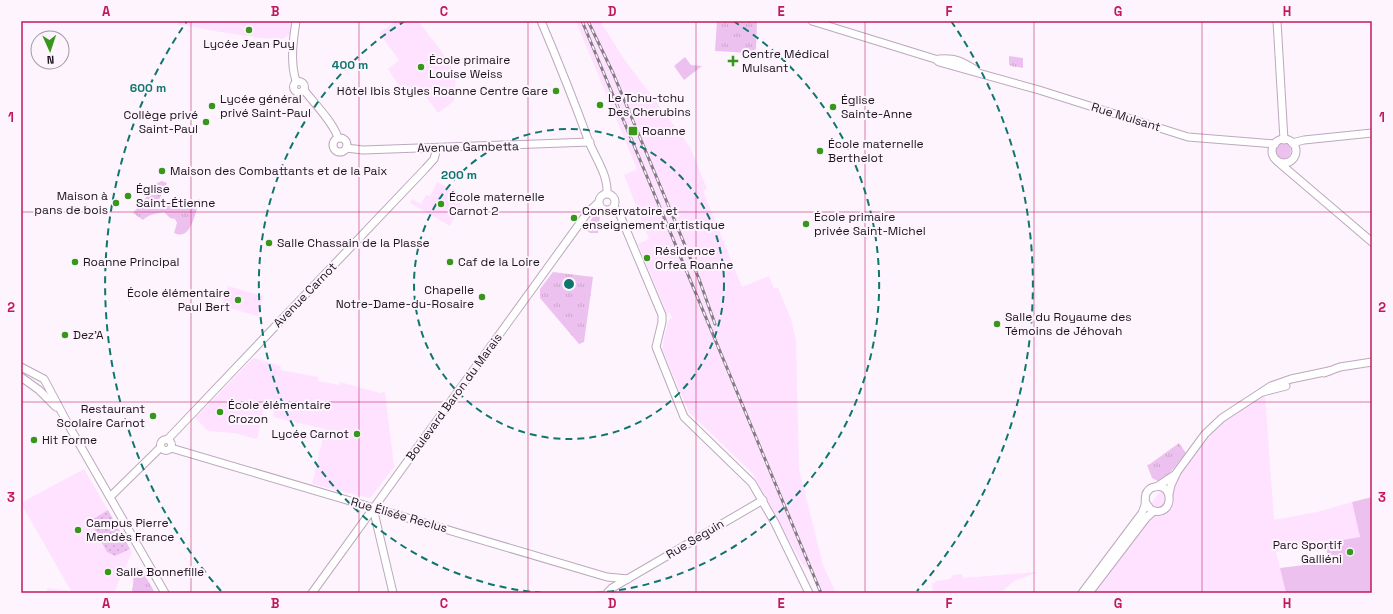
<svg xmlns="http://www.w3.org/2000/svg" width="1393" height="614" font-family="'Space Grotesk',sans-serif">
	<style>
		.built { fill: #fee2ff }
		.grass { fill: #edc1ef }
		.park { fill: url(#park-tufts) }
		.garden { fill: url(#garden-dots) }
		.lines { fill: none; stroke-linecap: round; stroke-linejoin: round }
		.secondary-casing { stroke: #bda8be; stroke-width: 9 }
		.secondary { stroke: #fff; stroke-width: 7 }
		.rail-casing { stroke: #857d85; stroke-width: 3 }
		.rail { stroke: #fdf4fd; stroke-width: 1.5; stroke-dasharray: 4.5; stroke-linecap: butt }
		.grid { fill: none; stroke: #c2185b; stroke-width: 1; stroke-opacity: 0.55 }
		.ring { fill: none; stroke: #0f766e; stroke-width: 2; stroke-dasharray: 7 5 }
		.poi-dot { fill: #37971a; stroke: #fdf4fd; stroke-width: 1.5 }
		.labels { text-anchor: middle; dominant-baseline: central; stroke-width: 4; stroke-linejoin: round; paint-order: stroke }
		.poi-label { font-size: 12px; fill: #1c141c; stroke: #fdf4fd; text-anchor: start }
		.street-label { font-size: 12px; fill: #1c141c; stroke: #fdf4fd }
		.centre { fill: #0f766e; stroke: #fdf4fd; stroke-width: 2 }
		.ring-label { font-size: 12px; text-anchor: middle; font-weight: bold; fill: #0f766e; stroke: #fdf4fd; stroke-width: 4; stroke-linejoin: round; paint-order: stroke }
		.neatline { fill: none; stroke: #c2185b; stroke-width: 1.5 }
		.grid-label { font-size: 13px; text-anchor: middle; font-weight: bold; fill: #c2185b }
	</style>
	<defs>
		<pattern id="park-tufts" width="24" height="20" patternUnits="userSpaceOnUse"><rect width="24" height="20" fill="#edc1ef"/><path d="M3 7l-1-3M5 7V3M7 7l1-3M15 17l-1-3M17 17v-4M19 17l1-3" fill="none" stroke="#cba5cc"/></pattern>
		<pattern id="garden-dots" width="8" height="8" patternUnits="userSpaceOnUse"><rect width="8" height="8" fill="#edc1ef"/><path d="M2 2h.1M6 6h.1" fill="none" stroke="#cba5cc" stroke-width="1.8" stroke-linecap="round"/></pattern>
	</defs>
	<rect width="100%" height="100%" fill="#fdf4fd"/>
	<g class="built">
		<path d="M179,21H292L290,34L283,39L261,38L220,32L178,24Z"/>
		<path d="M396,21H418L439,48L455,73L456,76L454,101L438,113L418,86L405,95L388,69L399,60L379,33Z"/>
		<path d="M576,21H600L624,59L690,147L707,189L703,191L742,287L769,276L774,288H778L791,319L796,341L799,469L823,565L836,593H819L811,572L801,562L753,474L689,412L662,349L667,324L669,320L672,318L670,312L667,314L638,244L649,239L624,175L637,169Z"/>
		<path d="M437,182L465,197L450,226L410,203L412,199L421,204L426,195L430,196Z"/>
		<path d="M228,286L263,296L258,316L222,306Z"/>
		<path d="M254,358L281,366L280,370L318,377V381L339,385L340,382L380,393L385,392L394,467L370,498L312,484L325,429L273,417L274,411L272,410V409H274L276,401L275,400L273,406L265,404L257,439L234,433L208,431L195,418L252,359Z"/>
		<path d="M1265,396L1274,520L1317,512L1352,502L1360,537L1276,552L1286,593H1092L1155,498L1223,420Z"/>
		<path d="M84,469L132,552L114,593H40V592H47V588L71,591L21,503Z"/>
		<path d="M1038,572L1014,581L1000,593H933L932,583H935L936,581L950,579L953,575L961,574L964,578Z"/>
	</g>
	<g class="grass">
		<path d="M685,57L691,65L702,66L684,80L674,66Z"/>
		<circle cx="1283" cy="151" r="8"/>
		<path d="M594,215L600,216L598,233H590L585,229Z"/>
		<path d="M1372,497V593H1286L1280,568L1329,562L1325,543L1360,537L1352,502Z"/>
	</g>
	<g class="park">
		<path d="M717,21H757L756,49L751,53L715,51Z"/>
		<path d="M1009,56L1023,58V68L1011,66L1009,64Z"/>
		<path d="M162,181L167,183L155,208L158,209C166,205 171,202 179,206L195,199H200C195,211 192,242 174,233L177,223L175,219L170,218L164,212C156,214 149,214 143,220L133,213L150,193L155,195L157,193L159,190L157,183Z"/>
		<path d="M553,272L593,277L584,342L579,344L540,298V289Z"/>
		<path d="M1179,443L1186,453L1165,479L1158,481L1152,478L1147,465L1150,464Z"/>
		<path d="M136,567L142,570L155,593H136L132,591C132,589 133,586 133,584C135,577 130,578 136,567Z"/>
	</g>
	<path class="garden" d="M108,510L130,549L115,556L107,552L90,521Z"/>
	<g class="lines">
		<defs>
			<g id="secondary">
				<path d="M296,21C293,41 290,62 296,81"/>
				<path d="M541,21C558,61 574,101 589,142C596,159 608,175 607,193"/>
				<path d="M812,21L935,59L939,62L1039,90L1188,137L1275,144"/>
				<path d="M1277,21L1284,140"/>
				<path d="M939,59C956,58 961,61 976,70"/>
				<circle cx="299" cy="87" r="5.5"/>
				<path d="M304,90C313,102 334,123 338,138"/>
				<circle cx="340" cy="145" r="7"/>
				<circle cx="1284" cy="151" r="12"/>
				<path d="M1292,143L1304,140L1372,133"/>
				<path d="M346,148L363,150L590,142"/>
				<path d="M1277,161L1372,242"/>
				<circle cx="607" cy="202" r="8"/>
				<path d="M614,207L620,215L662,315V322L656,347L684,417L752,483L775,523L809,593"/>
				<path d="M21,367L44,379L69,426L165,593"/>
				<path d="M1324,373L1340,367L1372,362"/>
				<path d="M21,377L39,390L56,407"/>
				<path d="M1263,392L1286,386"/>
				<path d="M168,439L425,169L434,159L437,148"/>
				<circle cx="166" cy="445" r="5.5"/>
				<path d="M171,448L607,577L628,579"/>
				<path d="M1158,486L1176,474"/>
				<path d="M1169,494L1171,485L1177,472L1205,434L1222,418L1271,386L1291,379L1329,371"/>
				<path d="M110,497L161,447"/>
				<path d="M373,508L393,593"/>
				<path d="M312,593L588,212L598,203"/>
				<path d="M607,593L612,588L763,500"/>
				<path d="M1082,593L1142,513C1143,510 1145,507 1145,504C1146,500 1144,496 1147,492C1149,489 1152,487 1155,487C1175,482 1174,519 1151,510L1146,503"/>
				<path d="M1089,593L1147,517L1154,511"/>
			</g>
		</defs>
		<use href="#secondary" class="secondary-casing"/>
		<use href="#secondary" class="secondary"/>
		<defs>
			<g id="rail">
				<path d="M582,21L821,593"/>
				<path d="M588,21L613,73L636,128L699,279L715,324"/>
			</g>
		</defs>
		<use href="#rail" class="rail-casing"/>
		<use href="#rail" class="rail"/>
	</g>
	<path class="grid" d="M191,21V593M359,21V593M528,21V593M696,21V593M865,21V593M1034,21V593M1202,21V593M21,212H1372M21,402H1372"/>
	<g class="ring">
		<circle cx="569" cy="284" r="155"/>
		<path d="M542 593A310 310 0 0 1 405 21M733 21A310 310 0 0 1 596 593"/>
		<path d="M221 591A464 464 0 0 1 187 21M951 21A464 464 0 0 1 917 591"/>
	</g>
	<g class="poi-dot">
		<circle cx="249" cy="30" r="4"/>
		<path d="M731 55h4v4h4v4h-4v4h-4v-4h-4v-4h4z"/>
		<circle cx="421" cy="67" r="4"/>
		<circle cx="556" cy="91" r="4"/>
		<circle cx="600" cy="105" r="4"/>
		<circle cx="212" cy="106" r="4"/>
		<circle cx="833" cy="107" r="4"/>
		<circle cx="206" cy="122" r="4"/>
		<rect x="628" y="126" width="10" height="10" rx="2"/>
		<circle cx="820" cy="151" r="4"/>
		<circle cx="162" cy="171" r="4"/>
		<circle cx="128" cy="196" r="4"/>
		<circle cx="116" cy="203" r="4"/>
		<circle cx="441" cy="204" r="4"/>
		<circle cx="574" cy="218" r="4"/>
		<circle cx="806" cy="224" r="4"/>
		<circle cx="269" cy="243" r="4"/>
		<circle cx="647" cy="258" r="4"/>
		<circle cx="75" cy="262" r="4"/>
		<circle cx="450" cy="262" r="4"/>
		<circle cx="482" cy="297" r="4"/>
		<circle cx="238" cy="300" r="4"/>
		<circle cx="997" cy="324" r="4"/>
		<circle cx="65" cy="335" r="4"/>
		<circle cx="220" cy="412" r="4"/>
		<circle cx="153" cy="416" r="4"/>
		<circle cx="357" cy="434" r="4"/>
		<circle cx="34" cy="440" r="4"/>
		<circle cx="78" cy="530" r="4"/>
		<circle cx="1350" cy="552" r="4"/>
		<circle cx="108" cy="572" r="4"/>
	</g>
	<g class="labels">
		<g class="poi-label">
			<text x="249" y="44" text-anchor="middle">Lycée Jean Puy</text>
			<text x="742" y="54">Centre Médical<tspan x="742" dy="14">Mulsant</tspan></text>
			<text x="429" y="60">École primaire<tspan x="429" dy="14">Louise Weiss</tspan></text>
			<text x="548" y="91" text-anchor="end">Hôtel Ibis Styles Roanne Centre Gare</text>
			<text x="608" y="98">Le Tchu-tchu<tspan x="608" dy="14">Des Cherubins</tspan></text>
			<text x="220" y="99">Lycée général<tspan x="220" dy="14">privé Saint-Paul</tspan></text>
			<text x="841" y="100">Église<tspan x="841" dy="14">Sainte-Anne</tspan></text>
			<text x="198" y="115" text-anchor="end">Collège privé<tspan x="198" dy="14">Saint-Paul</tspan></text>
			<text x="642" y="131">Roanne</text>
			<text x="828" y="144">École maternelle<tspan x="828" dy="14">Berthelot</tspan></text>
			<text x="170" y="171">Maison des Combattants et de la Paix</text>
			<text x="136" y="189">Église<tspan x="136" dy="14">Saint-Étienne</tspan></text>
			<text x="108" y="196" text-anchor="end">Maison à<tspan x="108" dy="14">pans de bois</tspan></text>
			<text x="449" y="197">École maternelle<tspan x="449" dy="14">Carnot 2</tspan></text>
			<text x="582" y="211">Conservatoire et<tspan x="582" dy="14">enseignement artistique</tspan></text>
			<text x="814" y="217">École primaire<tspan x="814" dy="14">privée Saint-Michel</tspan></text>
			<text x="277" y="243">Salle Chassain de la Plasse</text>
			<text x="655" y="251">Résidence<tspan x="655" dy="14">Orfea Roanne</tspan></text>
			<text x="83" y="262">Roanne Principal</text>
			<text x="458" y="262">Caf de la Loire</text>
			<text x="474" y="290" text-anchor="end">Chapelle<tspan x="474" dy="14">Notre-Dame-du-Rosaire</tspan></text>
			<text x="230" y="293" text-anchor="end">École élémentaire<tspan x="230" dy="14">Paul Bert</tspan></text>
			<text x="1005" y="317">Salle du Royaume des<tspan x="1005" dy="14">Témoins de Jéhovah</tspan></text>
			<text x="73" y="335">Dez'A</text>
			<text x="228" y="405">École élémentaire<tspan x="228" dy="14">Crozon</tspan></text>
			<text x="145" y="409" text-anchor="end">Restaurant<tspan x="145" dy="14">Scolaire Carnot</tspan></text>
			<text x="349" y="434" text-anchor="end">Lycée Carnot</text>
			<text x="42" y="440">Hit Forme</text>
			<text x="86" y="523">Campus Pierre<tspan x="86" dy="14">Mendès France</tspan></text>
			<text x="1342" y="545" text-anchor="end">Parc Sportif<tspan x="1342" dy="14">Galliéni</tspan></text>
			<text x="116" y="572">Salle Bonnefille</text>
		</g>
		<g class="street-label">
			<text transform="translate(1126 117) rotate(17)">Rue Mulsant</text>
			<text transform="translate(468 147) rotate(-1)">Avenue Gambetta</text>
			<text transform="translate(305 295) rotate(-46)">Avenue Carnot</text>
			<text transform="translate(454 397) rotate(-54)">Boulevard Baron du Marais</text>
			<text transform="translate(399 515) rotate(16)">Rue Élisée Reclus</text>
			<text transform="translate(695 539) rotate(-31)">Rue Seguin</text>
		</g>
	</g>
	<circle cx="569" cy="284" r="6" class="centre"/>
	<g class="ring-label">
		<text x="350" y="69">400 m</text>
		<text x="148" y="92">600 m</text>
		<text x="459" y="179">200 m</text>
	</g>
	<rect width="1393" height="614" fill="none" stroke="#fdf4fd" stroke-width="44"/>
	<g transform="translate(50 50) rotate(177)"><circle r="19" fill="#fdf4fd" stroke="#a39aa3"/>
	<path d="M0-3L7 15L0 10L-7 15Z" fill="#37971a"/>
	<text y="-6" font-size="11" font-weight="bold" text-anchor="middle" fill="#1c141c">N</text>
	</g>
	<rect x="22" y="22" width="1349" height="570" class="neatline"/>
	<g class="grid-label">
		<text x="106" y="16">A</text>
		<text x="275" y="16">B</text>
		<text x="444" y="16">C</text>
		<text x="612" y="16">D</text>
		<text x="781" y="16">E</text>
		<text x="949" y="16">F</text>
		<text x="1118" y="16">G</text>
		<text x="1287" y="16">H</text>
		<text x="11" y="122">1</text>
		<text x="1382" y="122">1</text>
		<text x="11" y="312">2</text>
		<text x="1382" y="312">2</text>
		<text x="11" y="502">3</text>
		<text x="1382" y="502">3</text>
		<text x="106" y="608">A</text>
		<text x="275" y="608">B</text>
		<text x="444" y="608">C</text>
		<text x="612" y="608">D</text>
		<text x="781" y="608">E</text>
		<text x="949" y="608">F</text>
		<text x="1118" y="608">G</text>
		<text x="1287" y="608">H</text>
	</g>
</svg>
